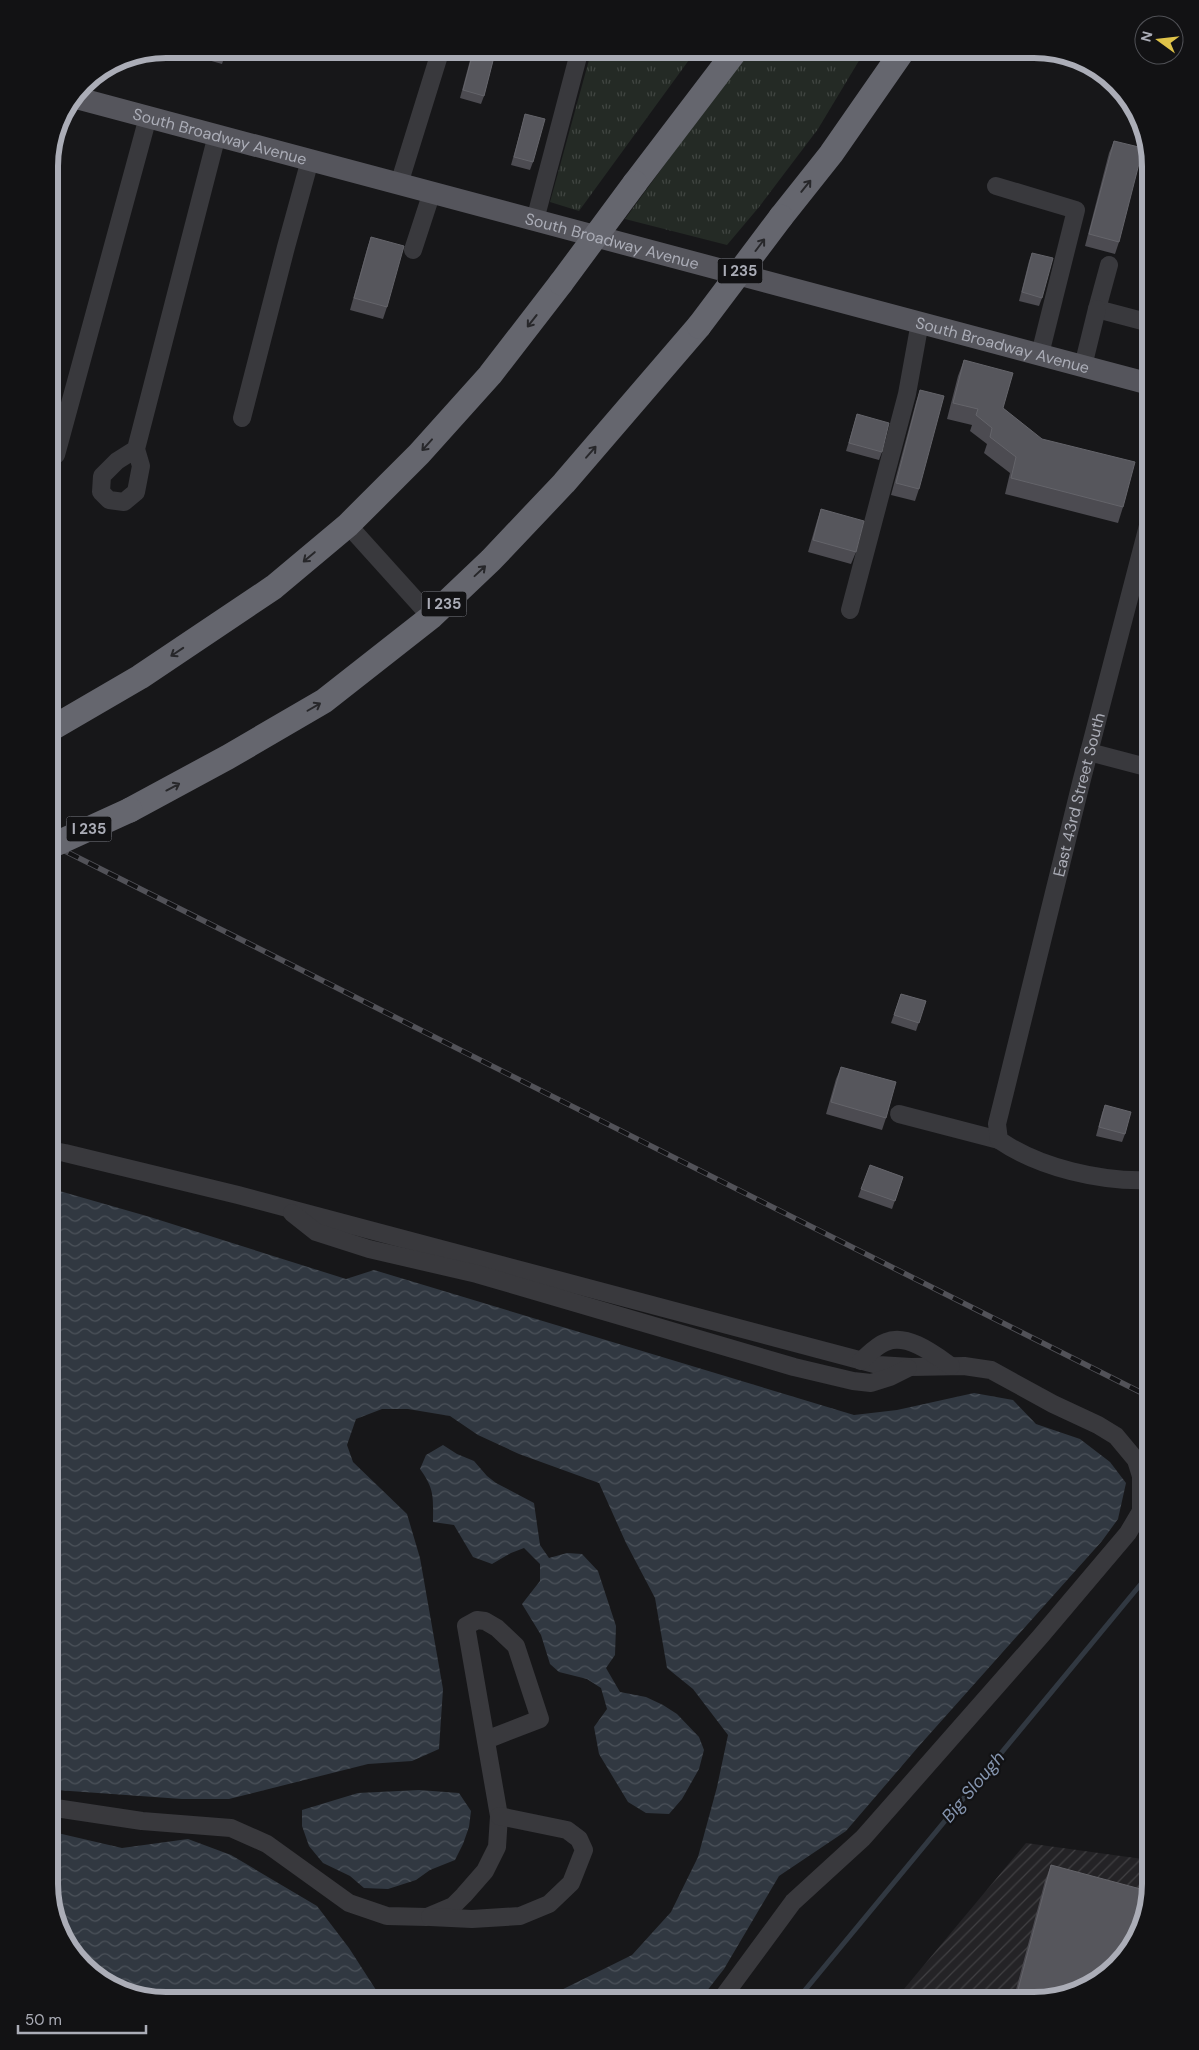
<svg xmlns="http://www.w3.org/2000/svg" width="1199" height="2050" font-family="'DM Sans',sans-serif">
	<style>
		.industrial { fill: url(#industrial-furrows) }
		.grass { fill: url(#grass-tufts) }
		.water { fill: url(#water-waves) }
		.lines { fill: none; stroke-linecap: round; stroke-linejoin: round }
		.stream { stroke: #313841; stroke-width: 5 }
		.minor { stroke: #39393d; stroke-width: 18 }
		.major { stroke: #55555c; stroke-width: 22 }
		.highway { stroke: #65666e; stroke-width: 25 }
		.rail-casing { stroke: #525258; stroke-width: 5.5 }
		.rail { stroke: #121214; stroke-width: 4; stroke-dasharray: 11; stroke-linecap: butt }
		.highway-bridge { stroke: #65666e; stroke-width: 25 }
		.wall { fill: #4c4b51 }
		.building { fill: #56565c; stroke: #64646a }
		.oneway { stroke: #27272a }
		.labels { text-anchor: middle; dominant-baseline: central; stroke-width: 4.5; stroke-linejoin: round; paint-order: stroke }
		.shield { fill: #121214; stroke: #7d7e86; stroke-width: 1 }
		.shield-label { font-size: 15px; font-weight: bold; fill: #abadb7 }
		.street-label { font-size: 16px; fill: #abadb7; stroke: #121214 }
		.water-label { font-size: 18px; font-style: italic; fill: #8595af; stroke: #121214 }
		.rim { fill: none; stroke: #abadb7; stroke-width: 6 }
	</style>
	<defs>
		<pattern id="industrial-furrows" width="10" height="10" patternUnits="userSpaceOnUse" patternTransform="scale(1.25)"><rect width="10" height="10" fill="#242326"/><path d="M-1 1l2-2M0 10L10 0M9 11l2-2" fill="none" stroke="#414043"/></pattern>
		<pattern id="grass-tufts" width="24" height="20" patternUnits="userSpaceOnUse" patternTransform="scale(1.25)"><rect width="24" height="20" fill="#242a25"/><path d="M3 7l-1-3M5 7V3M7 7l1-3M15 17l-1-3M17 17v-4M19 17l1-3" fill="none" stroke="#414642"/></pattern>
		<pattern id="water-waves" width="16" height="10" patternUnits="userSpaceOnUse" patternTransform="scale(1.25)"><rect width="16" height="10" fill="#313841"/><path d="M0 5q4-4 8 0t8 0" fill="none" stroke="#4c525a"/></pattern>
	</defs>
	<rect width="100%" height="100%" fill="#171719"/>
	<path class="industrial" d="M1026,1843L1150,1860V1884L1131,1949L1033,2001H894Z"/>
	<g class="grass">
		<path d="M592,49H697L579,211L550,202Z"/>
		<path d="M749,49H866L818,129L759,207L727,245L625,219Z"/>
	</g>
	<g class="water">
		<path d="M49,1188L150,1217L346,1279L374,1270L854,1415L897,1410L974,1393L1013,1400L1036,1424L1080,1439L1110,1462L1126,1483L1118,1519L1102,1541L919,1746L846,1831L779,1876L724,1969L699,2001H539L632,1955L671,1912L698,1857L717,1787L728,1735L693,1689L667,1668L655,1598L626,1543L599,1483L519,1454L478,1435L450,1416L408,1409H382L356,1419L347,1445L353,1462L407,1514L420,1558L443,1689L439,1749L412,1761L368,1764L229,1799H182L56,1790L49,1783Z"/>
		<path d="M443,1445L457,1454L474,1461L487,1476L496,1483L534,1503L540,1545L549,1558L567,1553L582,1554L598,1571L616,1626L615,1655L606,1668L620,1692L646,1697L663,1705L677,1714L699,1737L704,1750L699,1769L682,1799L669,1814L646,1813L628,1802L599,1754L594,1727L607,1709L601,1688L587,1679L559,1672L550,1664L541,1635L522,1604L540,1581V1564L524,1548L511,1553L492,1564L473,1557L454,1525L433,1522C433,1497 435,1490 420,1469L426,1455Z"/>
		<path d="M419,1790L459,1793L471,1811L469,1827L463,1844L455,1860L430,1870L416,1880L388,1889L364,1888L350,1876L323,1863L309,1846L302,1826V1810L358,1793Z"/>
		<path d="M49,1831L122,1848L188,1839L231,1855L317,1906L349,1948L378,1993L392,2001H159L101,1982L61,1936L49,1884Z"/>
	</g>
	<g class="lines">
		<path class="stream" d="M796,2001L1150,1573"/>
		<g class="minor">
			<path d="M399,184L441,49"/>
			<path d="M996,186L1076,210L1040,354"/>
			<path d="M535,220L580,49"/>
			<path d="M413,250L432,192"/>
			<path d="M1109,265L1097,309L1150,323"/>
			<path d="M1083,366L1097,309"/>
			<path d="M242,418L286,247L310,160"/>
			<path d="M136,449L117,461L102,476L101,492L109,500L124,502L136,492L141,466L136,449L217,135"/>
			<path d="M56,455L148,117"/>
			<path d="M348,525L431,617"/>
			<path d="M850,610L907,394L920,322"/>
			<path d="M1089,752L1150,768"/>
			<path d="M899,1114L999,1140"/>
			<path d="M49,1150L65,1153L238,1195L878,1365L911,1367L964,1366L991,1370L1053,1404L1098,1425L1116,1436L1136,1460L1141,1476V1511L1128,1533L1040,1637L863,1838L793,1902L720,2001"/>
			<path id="s1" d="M1150,1180C1101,1182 1040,1168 999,1140L997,1124L1082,779L1150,518"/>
			<path d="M292,1213L316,1232L369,1249L477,1274L794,1367L853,1381L871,1383L890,1377L908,1368"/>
			<path d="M861,1361C869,1354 877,1345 886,1342C907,1333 934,1354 951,1366"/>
			<path d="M49,1807L142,1821L231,1828L267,1844L349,1903L387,1916L427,1917L453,1906L464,1895L485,1871L497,1847L499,1816L466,1626L477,1620L485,1621L497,1628L516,1646L540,1719L486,1740"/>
			<path d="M430,1917L472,1919L520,1916L549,1904L571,1883L584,1850L579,1839L567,1830L499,1816"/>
		</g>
		<path class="major" id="s2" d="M73,97L1150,384"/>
		<g class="highway">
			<path d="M635,183L737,49"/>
			<path d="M781,217L831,154L904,49"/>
			<path d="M49,730L140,677L274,587L348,525L419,454L490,375L561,283"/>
			<path d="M130,810L228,757L324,701L431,617L491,560L564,483L699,326"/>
		</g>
		<defs>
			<path id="rail" d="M49,843L1150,1397"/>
		</defs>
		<use href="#rail" class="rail-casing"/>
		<use href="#rail" class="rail"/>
		<g class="highway-bridge">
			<path d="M561,283L635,183"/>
			<path d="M699,326L781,217"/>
			<path d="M49,847L130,810"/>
		</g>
	</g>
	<g class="wall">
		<path d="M196,49H227L222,64L194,56Z"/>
		<path d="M473,49H496L484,96L481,104L460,98Z"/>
		<path d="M525,114L533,162L530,170L511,165L523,122Z"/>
		<path d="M1114,141L1119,242L1115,254L1085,246L1109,153Z"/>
		<path d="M371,237L387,307L383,319L350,310L367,249Z"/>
		<path d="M1032,253L1042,298L1039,306L1019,301L1029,261Z"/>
		<path d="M964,360L1003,408L1123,507L1118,523L1005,494L1010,473L984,453L987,444L970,431L972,425L947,419L958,376Z"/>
		<path d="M920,390L919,489L915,501L891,495L916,402Z"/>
		<path d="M857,414L882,452L879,460L846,451Z"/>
		<path d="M821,509L856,552L851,564L808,552L817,521Z"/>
		<path d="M901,994L926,1001L916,1031L891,1023Z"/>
		<path d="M841,1067L886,1118L882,1130L826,1114L836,1079Z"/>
		<path d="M1105,1105L1125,1134L1122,1142L1096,1136L1102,1113Z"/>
		<path d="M870,1165L903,1177L892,1209L858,1197Z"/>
		<path d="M1051,1865L1033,2001H1013L1045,1881Z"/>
	</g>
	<g class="building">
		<path d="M199,49H227L225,56Z"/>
		<path d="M474,49H496L484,96L463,90Z"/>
		<path d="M525,114L545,119L533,162L514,157Z"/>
		<path d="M1114,141L1143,148L1119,242L1089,234Z"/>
		<path d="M371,237L404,246L387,307L354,298Z"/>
		<path d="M1032,253L1053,258L1042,298L1022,292Z"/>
		<path d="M964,360L1013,373L1003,408L1042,439L1135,462L1123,507L1011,478L1016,457L990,437L992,428L976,415L978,409L953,403Z"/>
		<path d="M920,390L944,396L919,489L896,483Z"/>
		<path d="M857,414L889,423L882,452L849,443Z"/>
		<path d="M821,509L864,521L856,552L813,540Z"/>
		<path d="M901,994L926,1001L919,1023L894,1015Z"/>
		<path d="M841,1067L896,1082L886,1118L831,1102Z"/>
		<path d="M1105,1105L1131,1112L1125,1134L1099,1127Z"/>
		<path d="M870,1165L903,1177L895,1201L861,1189Z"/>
		<path d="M1051,1865L1148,1891L1131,1949L1085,1989L1033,2001H1015Z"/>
	</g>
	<defs><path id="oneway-shaft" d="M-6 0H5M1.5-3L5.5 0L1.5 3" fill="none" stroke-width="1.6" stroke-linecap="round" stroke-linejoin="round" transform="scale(1.25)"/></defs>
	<g class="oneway">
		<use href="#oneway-shaft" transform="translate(806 186) rotate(-51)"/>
		<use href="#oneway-shaft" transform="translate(760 245) rotate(-53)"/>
		<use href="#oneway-shaft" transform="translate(532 321) rotate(128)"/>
		<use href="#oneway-shaft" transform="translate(427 445) rotate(132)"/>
		<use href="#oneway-shaft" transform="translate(591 452) rotate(-49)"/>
		<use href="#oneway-shaft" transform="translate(309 557) rotate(140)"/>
		<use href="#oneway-shaft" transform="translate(480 571) rotate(-43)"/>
		<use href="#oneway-shaft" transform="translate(177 652) rotate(146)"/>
		<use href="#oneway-shaft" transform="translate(314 707) rotate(-30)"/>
		<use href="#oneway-shaft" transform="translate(173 787) rotate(-28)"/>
	</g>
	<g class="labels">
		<g class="shield">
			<rect x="717.5" y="258.5" width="45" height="25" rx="4"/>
			<rect x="421.5" y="591.5" width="45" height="25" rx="4"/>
			<rect x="66.5" y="816.5" width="45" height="25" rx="4"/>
		</g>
		<g class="shield-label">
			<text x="740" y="271">I 235</text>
			<text x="444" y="604">I 235</text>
			<text x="89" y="829">I 235</text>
		</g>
		<g class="street-label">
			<text stroke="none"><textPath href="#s2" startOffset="152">South Broadway Avenue</textPath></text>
			<text stroke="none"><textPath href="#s2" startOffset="558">South Broadway Avenue</textPath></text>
			<text stroke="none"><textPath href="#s2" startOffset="962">South Broadway Avenue</textPath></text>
			<text stroke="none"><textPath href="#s1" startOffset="514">East 43rd Street South</textPath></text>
		</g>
		<g class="water-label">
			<text transform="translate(973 1787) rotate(-50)">Big Slough</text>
		</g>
	</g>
	<path d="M0 0H1199V2050H0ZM166 58H1034A108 108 0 0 1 1142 166V1884A108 108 0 0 1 1034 1992H166A108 108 0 0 1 58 1884V166A108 108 0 0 1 166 58Z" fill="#121214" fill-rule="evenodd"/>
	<path class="rim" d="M166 58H1034A108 108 0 0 1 1142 166V1884A108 108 0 0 1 1034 1992H166A108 108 0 0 1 58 1884V166A108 108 0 0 1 166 58Z"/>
	<g transform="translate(1159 40) rotate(285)"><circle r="24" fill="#121214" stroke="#4f5055"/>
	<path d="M0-4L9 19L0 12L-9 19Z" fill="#dfc349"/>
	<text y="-8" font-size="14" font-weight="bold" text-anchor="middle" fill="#abadb7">N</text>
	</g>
	<path d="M18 2025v8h128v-8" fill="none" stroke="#abadb7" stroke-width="2.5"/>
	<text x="25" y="2025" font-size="15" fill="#abadb7" stroke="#121214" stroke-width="4" paint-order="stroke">50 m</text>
</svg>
